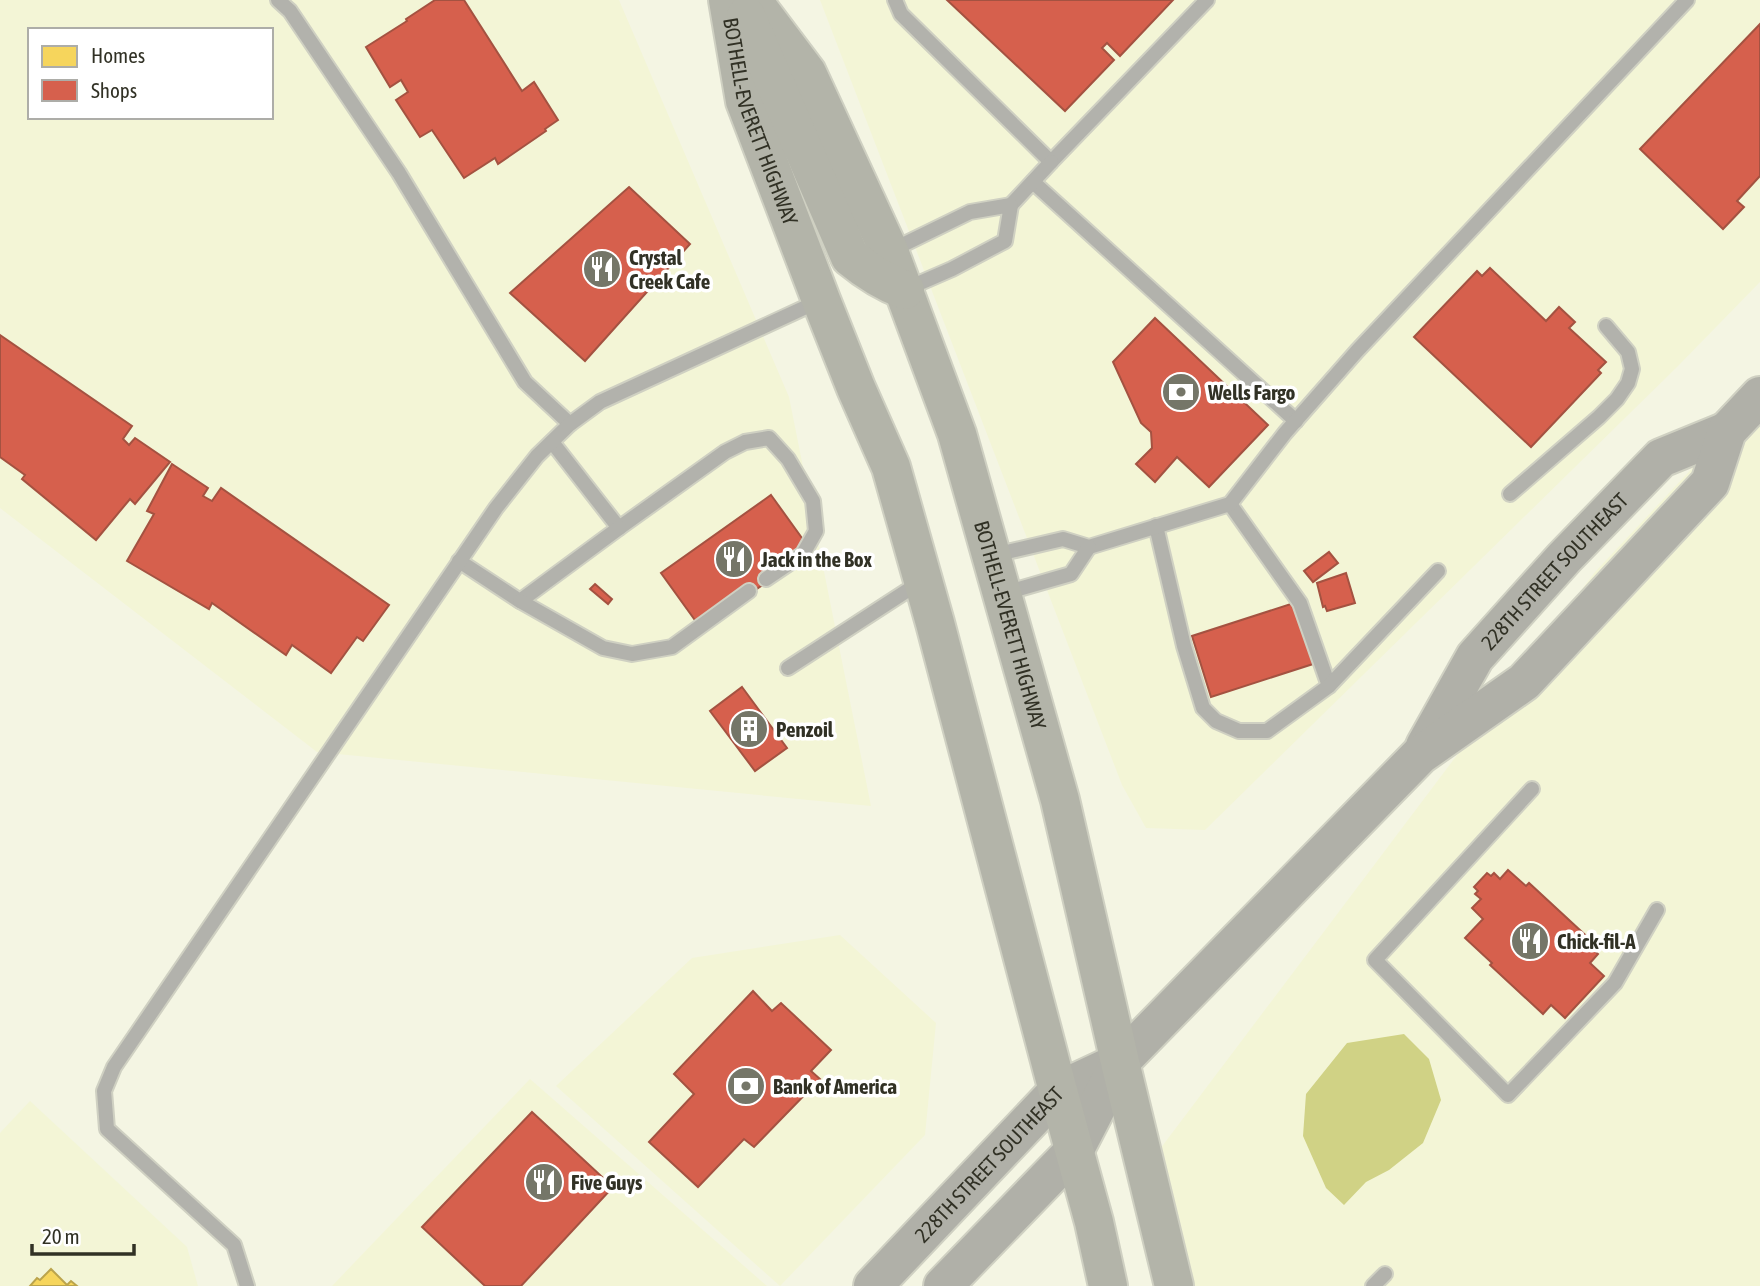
<svg xmlns="http://www.w3.org/2000/svg" width="1760" height="1286" font-family="'Asap Condensed',sans-serif">
	<style>
		.built { fill: #f3f5d6; fill-rule: evenodd }
		.water { fill: #d0d285 }
		.homes { fill: #f6d55c; stroke: #bba44c; stroke-width: 2 }
		.shops { fill: #d6604d; stroke: #a45241; stroke-width: 2 }
		.lines { fill: none; stroke-linecap: round; stroke-linejoin: round }
		.lane-casing { stroke: #cfd0c2; stroke-width: 18 }
		.secondary-casing { stroke: #cfd0c2; stroke-width: 42 }
		.primary-casing { stroke: #cfd0c2; stroke-width: 42 }
		.lane { stroke: #b2b2ac; stroke-width: 14 }
		.secondary { stroke: #b0b0a8; stroke-width: 38 }
		.primary { stroke: #b3b4a9; stroke-width: 38 }
		.labels { text-anchor: middle; dominant-baseline: central; stroke-width: 7; stroke-linejoin: round; paint-order: stroke }
		.street-label { font-size: 21px; fill: #313125; stroke: #fff }
		.poi-label { font-size: 21px; font-weight: bold; fill: #313125; stroke: #fff; text-anchor: start }
	</style>
	<rect width="100%" height="100%" fill="#f4f5e3"/>
	<g class="built">
		<path d="M0,0H619L789,397L871,806L317,752L0,508ZM30,30H271V117H30Z"/>
		<path d="M820,0H1760V282L1677,367L1205,830L1146,828L1122,785Z"/>
		<path d="M1760,396V1286H1180L1151,1161L1595,572Z"/>
		<path d="M840,935L936,1023L925,1135L780,1286L556,1086L692,958Z"/>
		<path d="M530,1079L767,1286H332Z"/>
		<path d="M30,1101L187,1247L198,1286H0V1133Z"/>
	</g>
	<path class="water" d="M1404,1034L1429,1059L1441,1100L1423,1143L1389,1170L1366,1182L1344,1205L1326,1188L1303,1136L1306,1094L1347,1043Z"/>
	<path class="homes" d="M51,1269L67,1285L71,1281L77,1286H30L37,1278L40,1280Z"/>
	<g class="shops">
		<path d="M435,0H464L522,91L534,82L558,120L545,129L546,131L498,164L495,158L464,178L432,130L420,137L396,100L408,92L401,80L390,87L366,47L407,21L406,19Z"/>
		<path d="M947,0H1173L1120,56L1107,43L1102,48L1114,60L1065,111Z"/>
		<path d="M1760,24V176L1737,201L1744,207L1723,229L1640,149Z"/>
		<path d="M629,187L690,244L585,361L510,293Z"/>
		<path d="M1490,268L1546,321L1559,307L1575,322L1569,328L1606,362L1598,370L1601,373L1531,447L1414,337L1477,271L1482,276Z"/>
		<path d="M1155,318L1268,425L1209,487L1177,457L1155,482L1136,464L1152,448L1151,432L1141,423L1113,362Z"/>
		<path d="M0,335L132,426L123,439L129,445L135,438L170,462L135,504L130,499L96,540L22,479L25,475L0,457Z"/>
		<path d="M172,464L208,488L203,496L212,501L221,488L389,605L363,641L357,637L331,673L292,645L286,655L212,603L209,609L127,561L154,514L147,511Z"/>
		<path d="M771,495L807,545L767,582L751,593L697,623L661,573Z"/>
		<path d="M1329,552L1338,563L1313,582L1304,571Z"/>
		<path d="M1346,573L1355,603L1327,611L1325,606L1323,607L1317,583Z"/>
		<path d="M595,584L612,599L608,604L590,589Z"/>
		<path d="M1294,603L1313,664L1211,697L1192,636Z"/>
		<path d="M742,687L787,748L755,771L710,711Z"/>
		<path d="M1508,870L1526,886L1529,883L1595,944V951L1598,954L1590,963L1604,976L1565,1018L1551,1005L1543,1014L1490,965L1492,963L1465,938L1483,919L1472,908L1481,899L1475,894L1478,891L1474,887L1487,873L1491,876L1494,873L1500,879Z"/>
		<path d="M753,991L772,1011L781,1003L831,1050L811,1071L820,1079L754,1147L744,1139L698,1187L649,1142L694,1094L674,1074Z"/>
		<path d="M532,1112L613,1187L521,1286H485L422,1227Z"/>
	</g>
	<g class="lines">
		<defs>
			<g id="lane">
				<path d="M278,0L290,11L399,173L525,382L570,424"/>
				<path d="M895,0L901,14L1051,162L1207,0"/>
				<path d="M1033,182L1296,421"/>
				<path d="M1011,205L1051,162"/>
				<path d="M890,251L970,212L1011,205L1005,241L952,269L906,289"/>
				<path d="M552,442L619,528L725,452L745,442L769,438L788,459L813,501L816,531L803,554L766,579"/>
				<path d="M1510,494L1599,417L1617,399L1628,383L1632,369L1628,352L1606,326"/>
				<path d="M1230,504L1300,603L1329,686"/>
				<path d="M1156,526L1184,646L1203,708L1216,721L1239,731H1267L1329,686L1438,571"/>
				<path d="M994,555L1063,539L1089,547L1230,504L1285,433L1357,351L1687,0"/>
				<path d="M459,561L520,601L619,528"/>
				<path d="M1005,593L1071,574L1089,547"/>
				<path d="M520,601L603,648L632,654L672,647L749,591"/>
				<path d="M788,668L922,581"/>
				<path d="M1532,789L1375,960L1508,1095L1615,983L1657,910"/>
				<path d="M247,1286L234,1245L107,1129L104,1091L114,1067L496,508L537,456L570,424L600,402L819,301"/>
				<path d="M1373,1286L1385,1274"/>
			</g>
			<g id="secondary">
				<path id="s1" d="M1425,746L1475,657L1564,558L1661,458L1727,431"/>
				<path id="s2" d="M873,1286L1058,1091L1120,1062"/>
				<path d="M943,1286L1074,1151L1120,1062L1420,755L1524,682L1710,483L1727,431L1760,396"/>
			</g>
			<g id="primary">
				<path id="s3" d="M728,0L745,101L821,300L856,388L891,467L935,623L1058,1091L1094,1222L1108,1286"/>
				<path id="s4" d="M752,0L807,73L889,251L957,434L1060,800L1120,1062L1174,1286"/>
				<path d="M746,16L850,257C867,271 884,282 905,290"/>
			</g>
		</defs>
		<use href="#lane" class="lane-casing"/>
		<use href="#secondary" class="secondary-casing"/>
		<use href="#primary" class="primary-casing"/>
		<use href="#lane" class="lane"/>
		<use href="#secondary" class="secondary"/>
		<use href="#primary" class="primary"/>
	</g>
	<defs>
		<symbol id="restaurant-disc" viewBox="-11 -11 22 22"><circle r="9.5" fill="#757668" stroke="#fff"/><path d="M-5-6h1v4h1v-4h1v4h1v-4h1v5L-1.5 .5V6h-2V.5L-5-1ZM5-6V6H3V1.5H1.5Q1.5-4 5-6Z" fill="#fff"/></symbol>
		<symbol id="bank-disc" viewBox="-11 -11 22 22"><circle r="9.5" fill="#757668" stroke="#fff"/><path d="M-6-4H6V4H-6ZM0-2.3a2.3 2.3 0 1 0 0 4.6a2.3 2.3 0 1 0 0-4.6Z" fill="#fff"/></symbol>
		<symbol id="building-disc" viewBox="-11 -11 22 22"><circle r="9.5" fill="#757668" stroke="#fff"/><path d="M-4-6H4V6H1V3H-1V6H-4ZM-2.5-4.3h1.7v1.8h-1.7ZM.8-4.3h1.7v1.8H.8ZM-2.5-1h1.7V.8h-1.7ZM.8-1h1.7V.8H.8Z" fill="#fff"/></symbol>
	</defs>
	<g fill-rule="evenodd">
		<use href="#restaurant-disc" x="580" y="247" width="44" height="44"/>
		<use href="#bank-disc" x="1159" y="370" width="44" height="44"/>
		<use href="#restaurant-disc" x="712" y="537" width="44" height="44"/>
		<use href="#building-disc" x="727" y="707" width="44" height="44"/>
		<use href="#restaurant-disc" x="1508" y="919" width="44" height="44"/>
		<use href="#bank-disc" x="724" y="1064" width="44" height="44"/>
		<use href="#restaurant-disc" x="522" y="1160" width="44" height="44"/>
	</g>
	<g class="labels">
		<g class="street-label">
			<text stroke="none"><textPath href="#s3" startOffset="126">BOTHELL-EVERETT HIGHWAY</textPath></text>
			<text stroke="none"><textPath href="#s1" startOffset="219">228TH STREET SOUTHEAST</textPath></text>
			<text stroke="none"><textPath href="#s4" startOffset="681">BOTHELL-EVERETT HIGHWAY</textPath></text>
			<text stroke="none"><textPath href="#s2" startOffset="168">228TH STREET SOUTHEAST</textPath></text>
		</g>
		<g class="poi-label">
			<text x="629" y="257">Crystal<tspan x="629" dy="24">Creek Cafe</tspan></text>
			<text x="1208" y="392">Wells Fargo</text>
			<text x="761" y="559">Jack in the Box</text>
			<text x="776" y="729">Penzoil</text>
			<text x="1557" y="941">Chick-fil-A</text>
			<text x="773" y="1086">Bank of America</text>
			<text x="571" y="1182">Five Guys</text>
		</g>
	</g>
	<rect x="28" y="28" width="245" height="91" fill="#ffffff" stroke="#adada8" stroke-width="2"/>
	<rect x="42" y="46" width="35" height="21" fill="#f6d55c" stroke="#adada8" stroke-width="2"/>
	<text x="91" y="63" font-size="21" fill="#313125">Homes</text>
	<rect x="42" y="80" width="35" height="21" fill="#d6604d" stroke="#adada8" stroke-width="2"/>
	<text x="91" y="98" font-size="21" fill="#313125">Shops</text>
	<path d="M32 1244v10h102v-10" fill="none" stroke="#313125" stroke-width="3.5"/>
	<text x="42" y="1244" font-size="21" fill="#313125" stroke="#ffffff" stroke-width="5" paint-order="stroke">20 m</text>
</svg>
